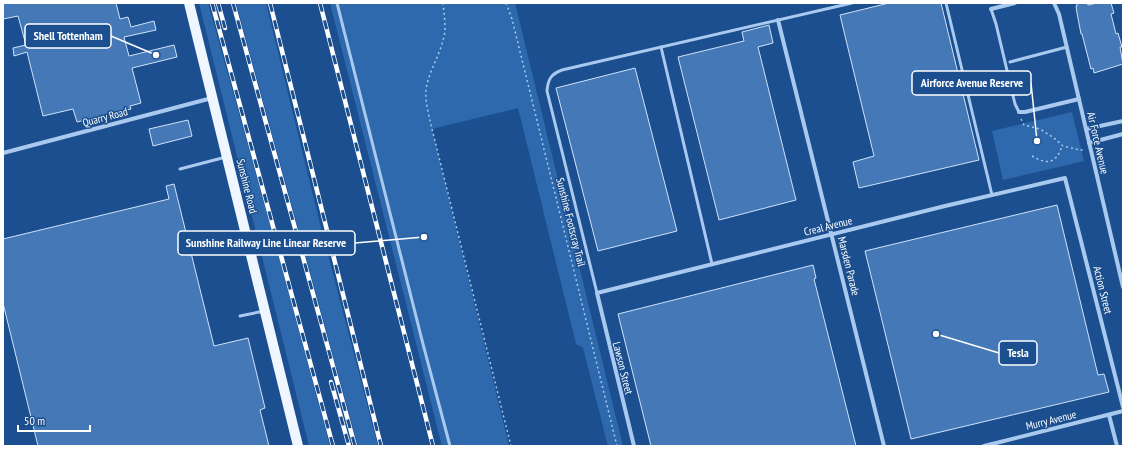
<svg xmlns="http://www.w3.org/2000/svg" width="1126" height="449" font-family="'PT Sans Narrow',sans-serif">
	<style>
		.green { fill: #2e69ad }
		.building { fill: #4478b7; stroke: #cfe3fa }
		.lines { fill: none; stroke-linecap: round; stroke-linejoin: round }
		.path { stroke: #a9c9ee; stroke-width: 1.5; stroke-dasharray: 2 3; stroke-linecap: butt }
		.service { stroke: #a9c9ee; stroke-width: 3 }
		.minor { stroke: #a9c9ee; stroke-width: 4 }
		.primary { stroke: #f0f6ff; stroke-width: 10 }
		.rail-casing { stroke: #fff; stroke-width: 4.5 }
		.rail { stroke: #1b4f8f; stroke-width: 3; stroke-dasharray: 9; stroke-linecap: butt }
		.labels { text-anchor: middle; dominant-baseline: central; stroke-width: 3; stroke-linejoin: round; paint-order: stroke }
		.street-label { font-size: 11px; fill: #fff; stroke: #1b4f8f }
		.leader { fill: none; stroke: #fff; stroke-width: 1.5 }
		.callout-dot { fill: #fff; stroke: #1b4f8f; stroke-width: 1.5 }
		.callout { fill: #1b4f8f; stroke: #fff; stroke-width: 1.5 }
		.callout-label { font-size: 12px; text-anchor: middle; font-weight: bold; fill: #fff }
	</style>
	<rect width="100%" height="100%" fill="#1b4f8f"/>
	<g class="green">
		<path d="M199,3H208L277,249L330,446H309Z"/>
		<path d="M236,3H266L319,220L378,446H358Z"/>
		<path d="M330,3H515L623,446H608L583,348L576,344L518,108L432,129L509,446H442Z"/>
		<path d="M1072,112L1084,161L1003,180L992,131Z"/>
	</g>
	<g class="building">
		<path d="M3,3H116L120,19L128,17L131,27L154,21L156,30L124,37L129,56L174,45L177,57L132,68L141,103L130,106L131,109L77,122L73,109L43,116L27,52L14,56L13,48L26,45L18,16L3,19Z"/>
		<path d="M889,3H941L979,160L859,188L853,162L874,156L840,15Z"/>
		<path d="M1077,3H1087L1088,5L1097,3H1111L1114,13L1111,14L1116,34L1118,33L1122,47H1120L1123,64L1094,73L1093,68L1091,69L1082,34H1081L1077,13L1076,6H1077Z"/>
		<path d="M769,25L773,43L758,47L796,200L719,220L678,57L744,41L742,32Z"/>
		<path d="M635,68L677,231L598,251L556,88Z"/>
		<path d="M188,120L192,136L153,146L149,129Z"/>
		<path d="M174,184L214,346L248,338L265,408L260,410L269,446H38L3,303V239L169,199L166,186Z"/>
		<path d="M1057,205L1098,375L1104,374L1109,392L911,439L865,251Z"/>
		<path d="M813,265L816,278L814,279L856,446H651L618,314Z"/>
	</g>
	<g class="lines">
		<g class="path">
			<path d="M443,3C444,15 447,29 443,40C439,57 428,73 426,90C425,100 428,111 430,121L511,446"/>
			<path d="M506,3L512,19L617,446"/>
			<path d="M1021,119L1024,125L1040,129L1054,138L1063,146L1080,150H1084"/>
			<path d="M1032,156C1047,165 1056,164 1062,146"/>
		</g>
		<g class="service">
			<path d="M337,3L423,344L450,446"/>
			<path d="M946,3L992,195"/>
			<path d="M991,9L996,24L1015,104L1019,112"/>
			<path d="M661,47L712,264"/>
			<path d="M1010,62L1067,47"/>
			<path d="M180,169L226,157"/>
			<path d="M202,252L246,240"/>
			<path d="M597,293L547,91C548,79 551,74 562,70L852,3"/>
			<path d="M240,316L264,311"/>
		</g>
		<g class="minor">
			<path d="M1054,3L1059,14L1123,287"/>
			<path d="M991,9L1015,3"/>
			<path d="M778,20L884,446"/>
			<path d="M1019,112H1025L1079,99"/>
			<path d="M1086,129L1123,121"/>
			<path d="M1089,143L1123,134"/>
			<path d="M3,153L212,98"/>
			<path d="M1109,415L1117,446"/>
			<path d="M634,446L597,293L945,206L1065,178L1123,407"/>
			<path d="M984,446L1123,411"/>
		</g>
		<path class="primary" d="M189,3L298,446"/>
		<defs>
			<g id="rail">
				<path d="M212,3L333,446"/>
				<path d="M218,3L225,28"/>
				<path d="M233,3L355,446"/>
				<path d="M270,3L381,446"/>
				<path d="M320,3L433,446"/>
				<path d="M331,382L349,446"/>
			</g>
		</defs>
		<use href="#rail" class="rail-casing"/>
		<use href="#rail" class="rail"/>
	</g>
	<g class="labels">
		<g class="street-label">
			<text transform="translate(105 117) rotate(-15)">Quarry Road</text>
			<text transform="translate(1098 143) rotate(77)">Air Force Avenue</text>
			<text transform="translate(247 186) rotate(76)">Sunshine Road</text>
			<text transform="translate(571 222) rotate(76)">Sunshine Footscray Trail</text>
			<text transform="translate(828 226) rotate(-14)">Creal Avenue</text>
			<text transform="translate(849 266) rotate(76)">Marsden Parade</text>
			<text transform="translate(1103 290) rotate(76)">Action Street</text>
			<text transform="translate(623 368) rotate(76)">Lawson Street</text>
			<text transform="translate(1051 420) rotate(-14)">Murry Avenue</text>
		</g>
	</g>
	<path class="leader" d="M156 55L111 36M1037 141L1031 83M424 237L355 243M936 334L999 353"/>
	<g class="callout-dot">
		<circle cx="156" cy="55" r="4"/>
		<circle cx="1037" cy="141" r="4"/>
		<circle cx="424" cy="237" r="4"/>
		<circle cx="936" cy="334" r="4"/>
	</g>
	<g class="callout">
		<rect x="25" y="24" width="86" height="24" rx="4"/>
		<rect x="912" y="71" width="119" height="24" rx="4"/>
		<rect x="178" y="231" width="177" height="24" rx="4"/>
		<rect x="999" y="341" width="38" height="24" rx="4"/>
	</g>
	<g class="callout-label">
		<text x="68" y="40">Shell Tottenham</text>
		<text x="972" y="87">Airforce Avenue Reserve</text>
		<text x="266" y="247">Sunshine Railway Line Linear Reserve</text>
		<text x="1018" y="357">Tesla</text>
	</g>
	<rect width="1126" height="449" fill="none" stroke="#ffffff" stroke-width="8"/>
	<path d="M18 425v6h72v-6" fill="none" stroke="#ffffff" stroke-width="2"/>
	<text x="24" y="425" font-size="12" fill="#ffffff" stroke="#1b4f8f" stroke-width="3" paint-order="stroke">50 m</text>
</svg>
